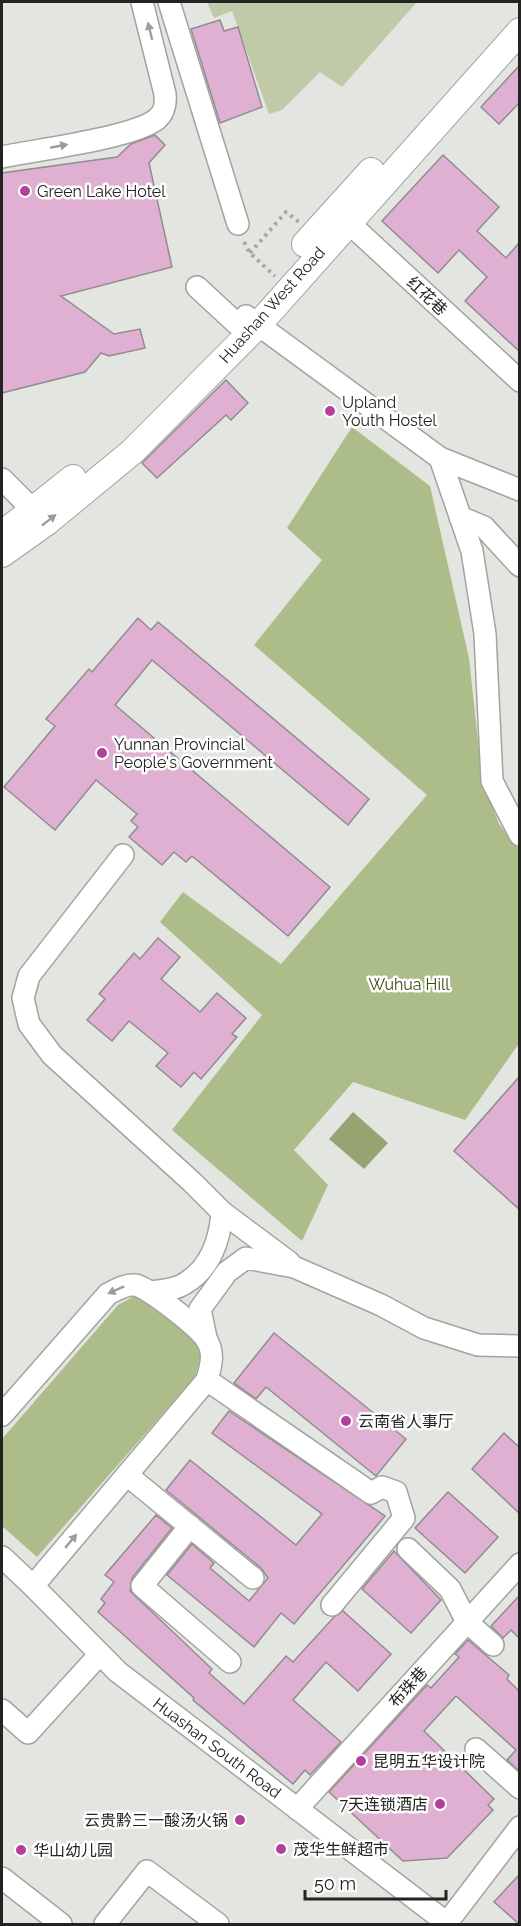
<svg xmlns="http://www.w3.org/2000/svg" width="521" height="1926" font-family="Raleway,'Noto Sans SC',sans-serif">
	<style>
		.green { fill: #c0caa8 }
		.forest { fill: #adbd89 }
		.water { fill: #95a471 }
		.building { fill: #e0b0d3; stroke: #918c90; stroke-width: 1.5 }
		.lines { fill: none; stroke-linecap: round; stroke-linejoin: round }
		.minor-casing { stroke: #a2a49e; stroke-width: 24 }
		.major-casing { stroke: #a2a49e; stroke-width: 28 }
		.path { stroke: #a7a8a4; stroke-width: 4; stroke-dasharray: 3 4.5; stroke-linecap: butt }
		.minor { stroke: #fff; stroke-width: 21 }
		.major { stroke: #fff; stroke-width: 26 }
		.oneway { fill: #9c9c9b }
		.poi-dot { fill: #b3419c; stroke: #fff; stroke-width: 2 }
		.labels { text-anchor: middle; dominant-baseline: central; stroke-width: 5; stroke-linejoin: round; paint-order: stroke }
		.poi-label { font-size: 16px; fill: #232421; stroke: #fff; text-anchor: start }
		.street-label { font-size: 16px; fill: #232421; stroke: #fff }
		.park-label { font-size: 16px; fill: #3b480d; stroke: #fff }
	</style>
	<rect width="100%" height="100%" fill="#e3e5e0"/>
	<path class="green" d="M207,2H417L342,87L320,72L282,110L269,114L232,11L214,18Z"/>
	<g class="forest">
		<path d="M352,427L430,486L469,658L482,778L499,824L519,849L520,1042L465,1120L353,1082L294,1150L328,1185L302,1241L172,1130L262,1015L160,922L183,892L281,964L427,795L254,645L322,560L287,528Z"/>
		<path d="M133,1297H148L198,1341L201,1357L195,1377L37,1557L2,1526V1439L118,1305Z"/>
	</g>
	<path class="water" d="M353,1112L388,1143L364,1169L329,1139Z"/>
	<g class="building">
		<path d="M220,20L224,31L238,27L262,107L220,123L191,29Z"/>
		<path d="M519,66V103L499,124L481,107Z"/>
		<path d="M155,135L165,145L149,163L172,267L61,296L114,334L140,329L145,348L109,356L101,353L85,372L2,393V173L117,157L131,144Z"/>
		<path d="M443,155L499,207L477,231L506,258L519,243V351L465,301L487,277L459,250L438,273L382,221Z"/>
		<path d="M226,380L248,403L231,420L226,415L157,478L142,463Z"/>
		<path d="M138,618L151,630L158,622L369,799L348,825L152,660L115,705L330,887L288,936L192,856L186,862L174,852L162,865L129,837L138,827L131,821L137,814L96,780L55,830L4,787L55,726L46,719L89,669L92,672Z"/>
		<path d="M158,938L180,957L161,979L200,1012L217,993L246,1018L232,1034L237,1037L201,1079L194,1072L181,1087L156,1066L168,1053L129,1021L112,1041L87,1020L105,999L99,994L134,953L140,959Z"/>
		<path d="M519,1077V1209L454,1151Z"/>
		<path d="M274,1333L406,1439L376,1476L266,1387L256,1399L234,1383Z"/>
		<path d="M229,1411L385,1516L294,1624L281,1613L254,1647L167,1575L192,1544L214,1563L210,1568L249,1601L268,1578L261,1568L166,1490L190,1460L296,1545L322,1514L212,1433Z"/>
		<path d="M504,1433L519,1447V1513L472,1469Z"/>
		<path d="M448,1492L498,1537L465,1573L415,1528Z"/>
		<path d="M156,1515L172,1528L132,1578L130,1591L212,1669L209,1673L244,1704L286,1656L293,1662L334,1617L343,1611L391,1654L358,1691L326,1662L293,1700L341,1742L310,1775L305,1770L293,1784L193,1700L194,1698L98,1612L105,1603L101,1599L114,1582L105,1575Z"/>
		<path d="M394,1551L441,1600L411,1633L362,1589Z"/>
		<path d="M519,1596V1638L511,1630L503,1638L491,1626Z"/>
		<path d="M468,1640L509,1675L507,1679L519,1691V1771L507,1760L516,1750L456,1696L424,1731L494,1799L488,1805L493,1810L447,1858L403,1861L329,1792L427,1685L431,1688L459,1657L455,1654Z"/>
		<path d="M519,1875V1924L494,1902Z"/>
	</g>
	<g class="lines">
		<defs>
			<g id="minor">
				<path d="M169,2L238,224"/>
				<path d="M2,157C36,150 133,138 157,119C165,112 166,104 165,94L142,2"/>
				<path d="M337,212L520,381"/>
				<path d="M197,287L237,324"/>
				<path d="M246,316L440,458L520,490"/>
				<path d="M440,458L472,551L485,634L492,781L520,835"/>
				<path d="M2,479L33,510"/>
				<path d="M460,517L484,527L520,566"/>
				<path d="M123,855L29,976L23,998L29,1024L52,1055L192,1182L222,1212C220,1240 210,1269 184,1284C175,1290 162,1290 152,1292"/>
				<path d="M222,1212L289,1262"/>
				<path d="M206,1338L200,1309L227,1272L246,1258L294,1267L381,1305L424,1328L478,1345L520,1346"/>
				<path d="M207,1380L371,1493L382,1487L396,1492L404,1518L332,1605"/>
				<path d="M2,1415L108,1294C116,1290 125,1284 135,1285C147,1286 199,1328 206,1339C215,1352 211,1366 207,1380L33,1586"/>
				<path d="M127,1475L253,1578"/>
				<path d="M190,1526L142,1586L230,1662"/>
				<path d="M408,1549L450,1589L467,1622L493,1645"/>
				<path d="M2,1557L33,1586L118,1672L447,1923"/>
				<path d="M2,1710L28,1733L100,1654"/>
				<path d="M476,1749L520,1788"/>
				<path d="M297,1809L520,1564"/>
				<path d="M2,1878L61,1924"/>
				<path d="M105,1924L147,1871L218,1924"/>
				<path d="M446,1924L520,1827"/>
			</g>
			<g id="major">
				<path d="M305,244L371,171"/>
				<path d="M5,532L73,478"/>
				<path d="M2,554L47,522L133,451L258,325L520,31"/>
			</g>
		</defs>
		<use href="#minor" class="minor-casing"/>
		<use href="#major" class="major-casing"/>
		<g class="path">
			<path d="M244,242L250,253L275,276"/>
			<path d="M250,253L286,212L299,222"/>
		</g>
		<use href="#minor" class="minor"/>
		<use href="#major" class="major"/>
	</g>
	<defs><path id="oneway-solid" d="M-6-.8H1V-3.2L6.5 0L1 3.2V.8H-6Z" transform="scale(1.5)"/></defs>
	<g class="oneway">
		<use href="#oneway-solid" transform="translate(150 31) rotate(-104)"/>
		<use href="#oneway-solid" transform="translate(59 146) rotate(-11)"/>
		<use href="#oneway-solid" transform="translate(49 520) rotate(-38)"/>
		<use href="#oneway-solid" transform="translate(116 1290) rotate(156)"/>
		<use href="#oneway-solid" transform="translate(71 1541) rotate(-50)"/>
	</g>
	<g class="poi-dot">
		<circle cx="25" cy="191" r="6"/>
		<circle cx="330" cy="411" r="6"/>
		<circle cx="102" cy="753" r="6"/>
		<circle cx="346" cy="1421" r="6"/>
		<circle cx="361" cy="1761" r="6"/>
		<circle cx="440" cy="1804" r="6"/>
		<circle cx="240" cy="1820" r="6"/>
		<circle cx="281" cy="1849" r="6"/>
		<circle cx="21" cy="1850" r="6"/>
	</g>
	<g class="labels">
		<g class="poi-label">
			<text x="37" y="191">Green Lake Hotel</text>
			<text x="342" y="402">Upland<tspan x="342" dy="18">Youth Hostel</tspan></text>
			<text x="114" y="744">Yunnan Provincial<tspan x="114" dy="18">People's Government</tspan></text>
			<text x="358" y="1421">云南省人事厅</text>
			<text x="373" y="1761">昆明五华设计院</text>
			<text x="428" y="1804" text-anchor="end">7天连锁酒店</text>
			<text x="228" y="1820" text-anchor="end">云贵黔三一酸汤火锅</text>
			<text x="293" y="1849">茂华生鲜超市</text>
			<text x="33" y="1850">华山幼儿园</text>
		</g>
		<g class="street-label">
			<text transform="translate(427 296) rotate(43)">红花巷</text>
			<text transform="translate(272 305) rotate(-48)">Huashan West Road</text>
			<text transform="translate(408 1687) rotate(-48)">布珠巷</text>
			<text transform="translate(217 1748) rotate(37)">Huashan South Road</text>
		</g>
		<g class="park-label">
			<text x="409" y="984">Wuhua Hill</text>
		</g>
	</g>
	<rect width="521" height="1926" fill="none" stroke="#232421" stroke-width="6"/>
	<path d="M305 1890v9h141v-9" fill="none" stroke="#232421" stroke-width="3"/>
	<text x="314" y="1890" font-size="18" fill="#232421" stroke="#ffffff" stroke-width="4.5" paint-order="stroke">50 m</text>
</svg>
